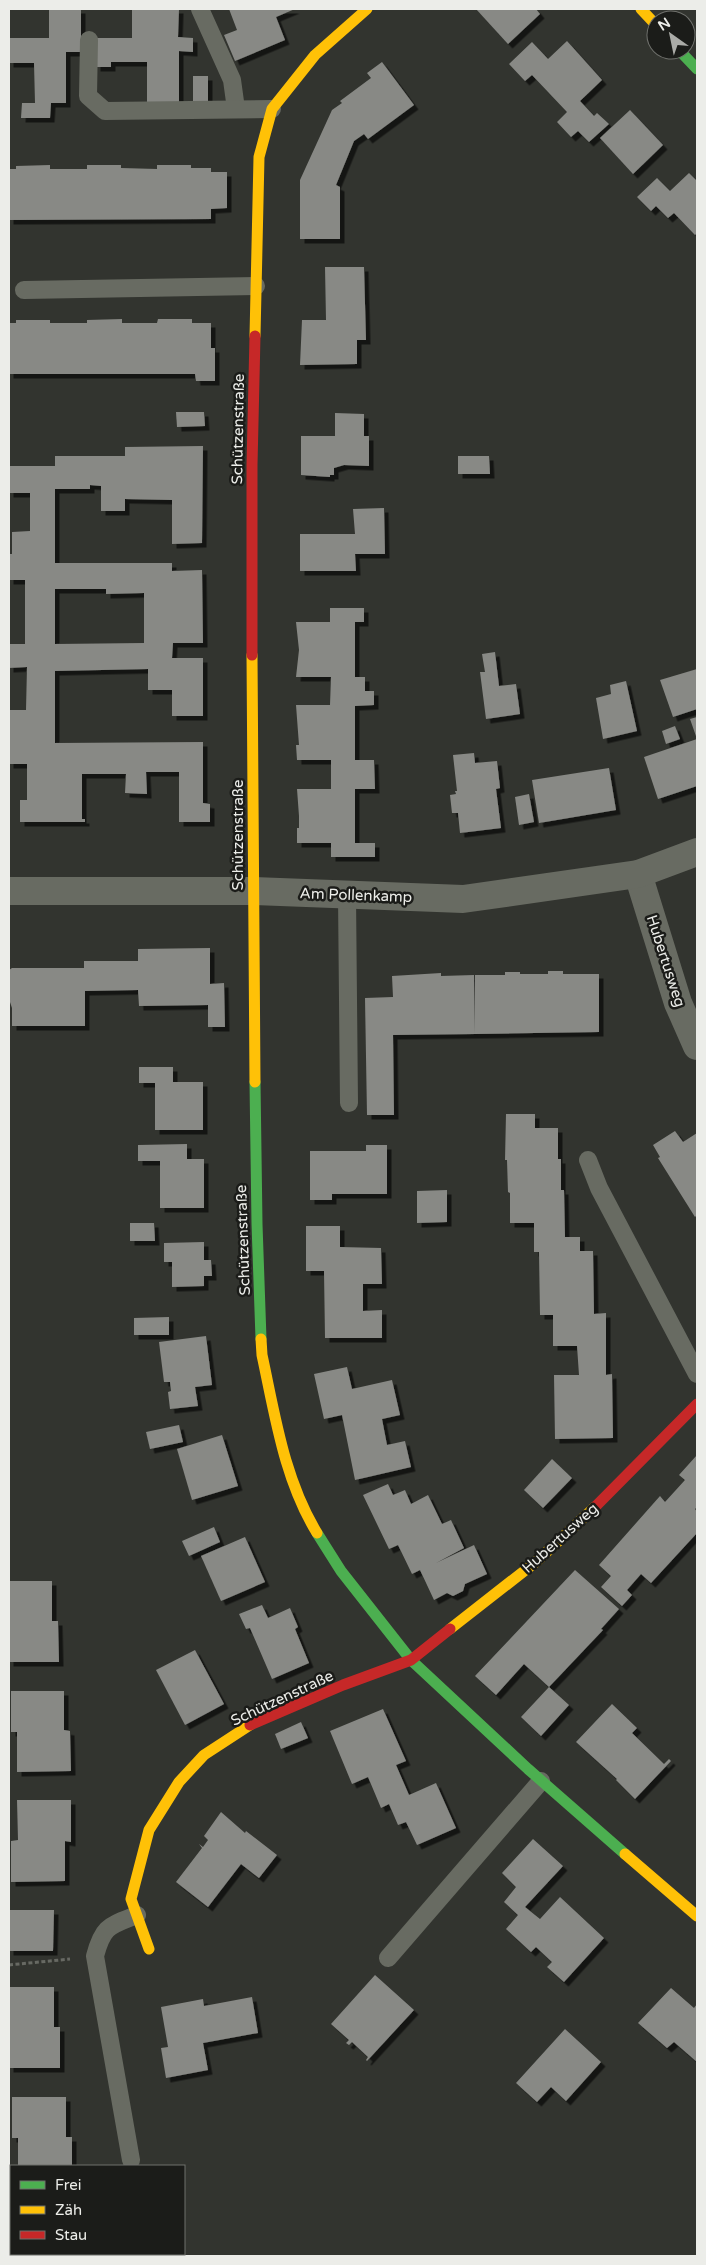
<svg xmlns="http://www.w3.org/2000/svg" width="706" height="2265" font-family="'Varela Round',sans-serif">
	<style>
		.building { fill: #888985; fill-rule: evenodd; filter: url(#shadow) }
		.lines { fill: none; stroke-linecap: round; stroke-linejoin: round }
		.path { stroke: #676963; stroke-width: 3; stroke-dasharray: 4 2.5; stroke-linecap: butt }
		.lane { stroke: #686b62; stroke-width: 18 }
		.street { stroke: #686b62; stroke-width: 28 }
		.fast { stroke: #4caf50; stroke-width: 11 }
		.slow { stroke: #ffc107; stroke-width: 11 }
		.jam { stroke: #c62828; stroke-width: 11 }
		.labels { text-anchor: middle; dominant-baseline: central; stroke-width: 5; stroke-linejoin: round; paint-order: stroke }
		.street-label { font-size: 15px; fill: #ecede9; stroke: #1b1c19 }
	</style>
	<defs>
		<filter id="shadow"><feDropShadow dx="4.5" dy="4.5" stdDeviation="0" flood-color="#0009"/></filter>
	</defs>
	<rect width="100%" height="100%" fill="#32342f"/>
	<g class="building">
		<path d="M49,9H81V52H66V103H51L50,118H21L22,103H35L34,63H9V38H49Z"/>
		<path d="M132,9H179L178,37L193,38V52L179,51V103H147V62H111V67H96V38H132Z"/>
		<path d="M229,9H295L276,17L285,40L235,61L224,35L237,30Z"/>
		<path d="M476,9H536L540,14L508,44Z"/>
		<path d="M567,41L602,80L580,101L594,116L597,113L609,124L589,142L578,131L571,137L557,122L567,112L532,75L525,81L509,64L532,42L548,59Z"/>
		<path d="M382,62L414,105L368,139L364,134L354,141L336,185L340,187V239H300V180L332,110L342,103L340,101L371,78L367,73Z"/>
		<rect x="193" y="76" width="15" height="27"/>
		<path d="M630,110L663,145L633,174L600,138Z"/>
		<path d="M50,165V169H87V165H121V168L157,169V165H191V168H211V172H227V208L211,209V219L9,220V169H16V166Z"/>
		<path d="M689,173L697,181V233L695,235L674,213L668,218L656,206L651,211L637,197L657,178L670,191Z"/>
		<path d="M325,267H364L366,340H357V364L300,365L302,320H326Z"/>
		<path d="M122,319V323H157L158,319H192V323H211V348H215V381H196L195,374H9V323H16V320H50V323H87V320Z"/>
		<path d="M176,412H204L205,426L177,427Z"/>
		<path d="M335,413L364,414V436H369V466L344,465L334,468V475H330V477L301,475V436H335Z"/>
		<path d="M203,446L202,543L172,544V500L125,499V511H101V486L90,485V489H55V563H172V571L202,570L203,643H173L172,658H203V716H172V690H148V669L55,671V743L203,742V803L210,804V822H179V772H146L147,794L125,793L126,774H82V819H85V822H20V800H27V764H9V734L10,710H26L27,667L9,668V644H25V580H9V554H12V532L30,531V493H9V466H55V456H125V447ZM55,589H106V594L144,593V643L55,644Z"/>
		<path d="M458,456H489L490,474H458Z"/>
		<path d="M384,508L385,554H355L356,571H300V534H355L353,509Z"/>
		<path d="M330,608H364V622H355V677H365V691H374V705L355,706V760H374L375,789H355V843H375V857H331V843H297V828H299V816L297,789H331V760H297L296,745H299L296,705H330L331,677H296L299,650L296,622H330Z"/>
		<path d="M495,652L499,686L516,684L520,714L486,719L480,672H485L482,654Z"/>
		<path d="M697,669V709L673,717L660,680Z"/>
		<path d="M626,681L637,731L603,739L596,698L611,694L610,685Z"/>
		<path d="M697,717V786L658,799L644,757L697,739L690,719Z"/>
		<path d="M675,726L680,739L666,744L662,731Z"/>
		<path d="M474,753L475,763L497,761L500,788L496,789L501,828L460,833L458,813H452L450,795L456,794L455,791H457L453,755Z"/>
		<path d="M609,768L616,810L539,823L532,780Z"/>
		<path d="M529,794L534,822L519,825L515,797Z"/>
		<path d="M210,948V984L224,983L225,1027H208V1005L139,1006L138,990L85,991V1026H12V1008L9,999V970L12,968H84V961H138V949Z"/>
		<path d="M548,971H563V974H599V1032L475,1034V975H505V972H520V974H548Z"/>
		<path d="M441,973V976L474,975L475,1034L393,1035L394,1115H367L365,998L393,997L392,976Z"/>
		<path d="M139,1067H173V1082H203V1130H155V1083H139Z"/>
		<path d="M506,1114H535V1128H558V1159H561V1190H564L565,1237H580V1251H593L594,1314L606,1313V1375L612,1374L613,1438L555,1439L554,1375H579L577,1346H553V1315H540L539,1252H534V1223H510V1193L508,1192L507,1160H505Z"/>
		<path d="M675,1131L683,1142L697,1133V1215L695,1217L658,1158L660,1157L653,1145Z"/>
		<path d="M187,1144V1159H204V1208H160V1161H138V1145Z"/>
		<path d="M366,1145H387V1194H332V1200H310V1151H366Z"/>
		<path d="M447,1190V1222L417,1223V1191Z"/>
		<path d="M130,1223H154L155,1241H130Z"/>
		<path d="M306,1226H340V1247L381,1248L382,1284H363V1311L382,1310V1338H325L324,1271H306Z"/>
		<path d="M204,1242V1260H211L212,1276H204V1286L172,1287V1262H164V1243Z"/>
		<path d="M169,1317V1335H134V1318Z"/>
		<path d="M206,1336L212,1385L195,1387L198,1406L170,1409L168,1392L171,1391L170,1382H164L159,1342Z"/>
		<path d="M347,1367L352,1389L392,1380L400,1415L382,1419L387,1445L405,1441L411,1467L355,1480L342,1415L324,1419L314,1374Z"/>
		<path d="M179,1425L183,1442L150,1449L146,1432Z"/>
		<path d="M222,1435L238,1486L192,1500L177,1449Z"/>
		<path d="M697,1455V1507L695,1509L697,1512V1533L651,1583L641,1574L627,1590L632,1595L622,1606L601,1587L611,1576L599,1565L660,1496L665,1502L685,1480L679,1475Z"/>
		<path d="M552,1459L572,1478L543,1508L524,1490Z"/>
		<path d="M388,1484L393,1495L405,1490L411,1504L428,1495L442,1524L451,1520L464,1548L436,1563L474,1545L487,1574L465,1584L463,1591L453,1596L447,1593L434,1600L420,1570L412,1574L398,1545L389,1549L363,1495Z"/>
		<path d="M214,1527L220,1542L189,1556L182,1541Z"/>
		<path d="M245,1537L265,1582L221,1601L201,1556Z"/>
		<path d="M575,1570L619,1609L601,1629L603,1630L549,1687L569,1705L541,1736L521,1717L549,1687L524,1664L496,1695L475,1676Z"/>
		<path d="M9,1581H52V1621H58L59,1662H9Z"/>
		<path d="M262,1605L268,1618L290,1608L298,1627L295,1629L309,1663L272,1679L250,1628L246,1629L239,1614Z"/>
		<path d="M195,1650L224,1704L185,1725L156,1670Z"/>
		<path d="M11,1691H64V1730L70,1731L71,1771L17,1772V1732H11Z"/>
		<path d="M612,1704L637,1728L632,1733L664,1764L669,1759L671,1761L635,1799L616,1780L617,1779L576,1742Z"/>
		<path d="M383,1709L406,1761L396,1765L409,1795L436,1783L456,1828L417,1845L406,1822L398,1825L389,1804L381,1808L368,1777L352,1784L330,1731Z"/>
		<path d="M301,1722L308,1738L281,1749L275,1734Z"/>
		<path d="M17,1800H71V1842L65,1841V1881L11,1882V1841L18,1840Z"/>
		<path d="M221,1812L245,1833L246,1831L277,1855L259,1878L241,1864L208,1907L176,1882L202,1848L199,1844L203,1847L208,1840L204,1836Z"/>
		<path d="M533,1839L563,1866L525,1907L540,1919L560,1897L604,1938L564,1982L547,1967L552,1962L536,1947L531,1952L506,1929L518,1915L504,1902L516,1887L502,1873Z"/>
		<path d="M9,1910H54L53,1951H9Z"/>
		<path d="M375,1975L414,2010L367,2061L366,2060L368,2057L352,2042L349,2045L346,2043L349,2040L331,2024Z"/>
		<path d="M9,1987H54V2027H60V2068H9Z"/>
		<path d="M671,1988L694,2008L697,2004V2062L674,2042L667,2048L638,2023Z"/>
		<path d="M252,1997L258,2033L203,2043L208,2070L166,2078L161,2048L168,2047L161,2007L203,1999L204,2006Z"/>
		<path d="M565,2029L601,2062L566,2101L551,2087L537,2102L516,2083Z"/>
		<path d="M12,2097H66V2137H72V2166H18V2138H12Z"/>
	</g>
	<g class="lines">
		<path class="path" d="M9,1965L70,1959"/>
		<g class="lane">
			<path d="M200,9L232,80L236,109"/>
			<path d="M89,40L88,96L105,111L272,109"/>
			<path d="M24,290L256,286"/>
			<path d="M347,895L349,1103"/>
			<path d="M588,1160L599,1188L697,1374"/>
			<path d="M388,1958L541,1781"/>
			<path d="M131,2160L95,1956C103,1926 109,1926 137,1915"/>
		</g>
		<g class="street">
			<path d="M638,874L678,1003L697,1046"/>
			<path d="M9,891H253L463,899L638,874L697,852"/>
		</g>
		<g class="fast">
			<path d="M679,50L697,69"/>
			<path d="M255,1082L257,1224L261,1339"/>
			<path d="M317,1533L341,1571L411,1660L528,1769L625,1854"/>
		</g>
		<g class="slow">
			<path d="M641,9L656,25"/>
			<path d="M255,336L259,157L272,109L315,55L367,9"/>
			<path d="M252,655L255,1082"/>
			<path d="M261,1339L262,1355C275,1415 284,1479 317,1533"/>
			<path d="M450,1629L537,1561L595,1507"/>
			<path d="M625,1854L697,1916"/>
			<path d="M149,1949L131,1899L149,1830L179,1782L204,1755L250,1725"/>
		</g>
		<g class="jam">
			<path d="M252,655V465L255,336"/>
			<path d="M595,1507L697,1404"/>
			<path d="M250,1725L343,1685L411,1660L450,1629"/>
		</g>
	</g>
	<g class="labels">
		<g class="street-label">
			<text transform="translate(238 429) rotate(-89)">Schützenstraße</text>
			<text transform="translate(238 835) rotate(-90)">Schützenstraße</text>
			<text transform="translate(356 895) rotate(2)">Am Pollenkamp</text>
			<text transform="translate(666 961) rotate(72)">Hubertusweg</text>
			<text transform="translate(243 1240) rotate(-92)">Schützenstraße</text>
			<text transform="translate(560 1538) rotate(-42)">Hubertusweg</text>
			<text transform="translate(282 1698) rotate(-25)">Schützenstraße</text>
		</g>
	</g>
	<rect width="706" height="2265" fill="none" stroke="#ecede9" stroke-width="20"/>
	<rect x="10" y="2165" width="175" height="90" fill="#1b1c19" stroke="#6f706c"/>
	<rect x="20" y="2181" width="25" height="8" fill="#4caf50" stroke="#6f706c"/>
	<text x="55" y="2190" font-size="15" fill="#ecede9">Frei</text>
	<rect x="20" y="2206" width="25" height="8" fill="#ffc107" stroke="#6f706c"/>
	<text x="55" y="2215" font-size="15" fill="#ecede9">Zäh</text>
	<rect x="20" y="2231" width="25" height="8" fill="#c62828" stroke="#6f706c"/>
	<text x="55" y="2240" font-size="15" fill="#ecede9">Stau</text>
	<g transform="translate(671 35) rotate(327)"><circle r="24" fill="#1b1c19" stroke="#6f706c"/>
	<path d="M0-4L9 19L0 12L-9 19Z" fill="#abaca8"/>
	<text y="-8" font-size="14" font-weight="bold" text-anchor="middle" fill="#ecede9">N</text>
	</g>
</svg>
